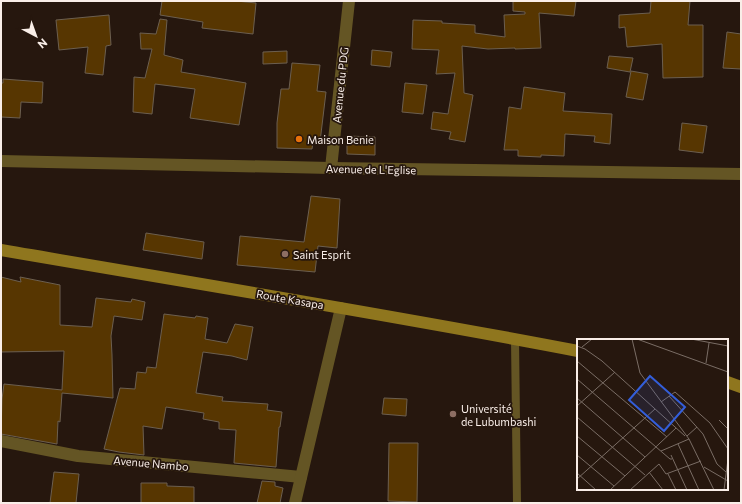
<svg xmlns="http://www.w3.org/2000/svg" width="742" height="504" font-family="Commissioner,sans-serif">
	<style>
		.building { fill: #573601; stroke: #6c5f50 }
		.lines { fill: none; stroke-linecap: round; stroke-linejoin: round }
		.lane { stroke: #645524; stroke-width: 8 }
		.street { stroke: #645524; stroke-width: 12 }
		.secondary { stroke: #8f761e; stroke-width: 12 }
		.food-dot { fill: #e8710a; stroke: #26170e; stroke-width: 1.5 }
		.education-dot { fill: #8d6e63; stroke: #26170e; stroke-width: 1.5 }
		.labels { text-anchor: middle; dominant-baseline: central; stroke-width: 3.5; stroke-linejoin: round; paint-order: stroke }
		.street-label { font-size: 11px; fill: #f9eee8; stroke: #26170e }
		.poi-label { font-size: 11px; fill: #f9eee8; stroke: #26170e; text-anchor: start }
		.inset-road { fill: none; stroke: #7a6d65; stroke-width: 1 }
		.view { fill: #335eda; fill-opacity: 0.15; stroke: #335eda; stroke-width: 2 }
		.inset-edge { fill: none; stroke: #f9eee8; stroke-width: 2 }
	</style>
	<rect width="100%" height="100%" fill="#26170e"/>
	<g class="building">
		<path d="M162,1H236L256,3L253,34L202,28L203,22L160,15Z"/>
		<path d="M513,1H576L574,16L539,13L541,48L515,49V48L488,49L462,46L464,93L473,95L465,142L449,139L451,132L431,129L433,112L448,114L455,73L436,74L439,50L412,49L413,20L442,21V23L475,25V33L505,37L504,15L525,14V12L513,11Z"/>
		<path d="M651,1H690L688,25H703V77L663,78L662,44L627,47L625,27L619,28V15L650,13Z"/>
		<path d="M109,15L111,45L106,46L103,75L85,73L88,47L59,50L56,20Z"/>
		<path d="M160,19L167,20L164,55L183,60L181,72L246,83L239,125L190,118L195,89L155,84L152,114L133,112L134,77L145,78L152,49H141L140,33L156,34Z"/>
		<path d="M727,32L741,34V69L723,68Z"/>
		<path d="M372,50L392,52L390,67L371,65Z"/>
		<path d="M287,51V63L263,64V52Z"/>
		<path d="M609,56L633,58L630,72L607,68Z"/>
		<path d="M292,63L320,65L317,91L326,92L320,142H313L312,149L277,148V123L281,89H289Z"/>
		<path d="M631,71L648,74L643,100L626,97Z"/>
		<path d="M3,79L43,82L42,103L21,102L20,118L1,117V83H3Z"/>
		<path d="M405,83L427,85L423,114L402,112Z"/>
		<path d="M524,87L565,93L563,111L612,114L610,144L594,142L595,136L565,134L564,156L541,155V157L518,156V150H504L509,107L521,109Z"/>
		<path d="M682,123L707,126L703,153L679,150Z"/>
		<path d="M347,136L375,137V155L347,154Z"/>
		<path d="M311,196L340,199L337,248L318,246L315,272L237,265L240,236L304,242Z"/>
		<path d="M146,233L204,242L202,259L143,250Z"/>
		<path d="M1,277L21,282L20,277L60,285V325L92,327L96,298L131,302L132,299L145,302L142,320L114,316L111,336L112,355L113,398L62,393L60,422L58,421L57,444L1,434L2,399L4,384L62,390L64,351L1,352Z"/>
		<path d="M164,314L195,318L196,316L208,318L205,339L227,343L235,324L253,327L247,360L232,356L203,352L196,393L223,397L222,401L268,404L267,410L282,412L280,427H279L276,467L234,463L236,430L219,429V422L203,419L204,413L166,407L162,429L143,426L144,455L119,452L104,449L120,388L135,389L137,372L146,373L147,367L156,368Z"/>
		<path d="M384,398L407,399L406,416L382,414Z"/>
		<path d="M389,443H418L417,502L388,501Z"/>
		<path d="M54,472L79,474L76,503H50Z"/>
		<path d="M262,481L275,482V486L283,488L280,503H257Z"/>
		<path d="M141,483H167V486L194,487V503H141Z"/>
	</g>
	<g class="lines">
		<path class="lane" d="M515,339L517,503"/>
		<g class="street">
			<path d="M1,161L331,168L741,174"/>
			<path d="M331,168L349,1"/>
			<path d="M1,441L78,456L301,477"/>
			<path d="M295,503L341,308"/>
		</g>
		<g class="secondary">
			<path d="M1,250C193,283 386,314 578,351"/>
			<path d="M727,382L741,387"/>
		</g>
	</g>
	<circle class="food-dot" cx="299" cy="139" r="4"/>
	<g class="education-dot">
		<circle cx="285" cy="254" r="4"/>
		<circle cx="453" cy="414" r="4"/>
	</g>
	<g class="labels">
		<g class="street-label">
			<text transform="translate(340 85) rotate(-84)">Avenue du PDG</text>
			<text transform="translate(371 169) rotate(1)">Avenue de L'Eglise</text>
			<text transform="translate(290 299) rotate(10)">Route Kasapa</text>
			<text transform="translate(151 463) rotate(5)">Avenue Nambo</text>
		</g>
		<g class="poi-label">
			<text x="307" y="139">Maison Benie</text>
			<text x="293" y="254">Saint Esprit</text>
			<text x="461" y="408">Université<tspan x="461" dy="13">de Lubumbashi</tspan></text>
		</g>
	</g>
	<g transform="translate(577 339)">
		<rect width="151" height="151" fill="#26170e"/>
		<path class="inset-road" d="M55,0L63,34L112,100L137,151M60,0L151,33M114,0L151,7M0,7L8,10L25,22L108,97M5,8L15,0M0,22L90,98M129,24L132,4M0,40L93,120H95M92,57L126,95L140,125L149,133M0,59L68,118M84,63L98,53L133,84L151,110M0,67L38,33M0,78L68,136M142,81L151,90M0,97L48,137M110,97L120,88M101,105L122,151M84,112L112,100M0,116L37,147M94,116L110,151M127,128L151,142M72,133L86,151M0,134L19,151M91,135L99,151M0,140L78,70M33,151L99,89M53,151L82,125L89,135L124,122M147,151L151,120"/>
		<path class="view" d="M73,37L108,68L87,92L52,61Z"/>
		<rect width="151" height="151" class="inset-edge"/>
	</g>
	<rect width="742" height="504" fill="none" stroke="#f9eee8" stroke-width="4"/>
	<g transform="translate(36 36) rotate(139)" stroke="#26170e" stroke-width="3" paint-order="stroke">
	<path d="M0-3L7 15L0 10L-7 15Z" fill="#f9eee8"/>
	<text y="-6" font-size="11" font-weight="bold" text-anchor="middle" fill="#f9eee8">N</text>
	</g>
</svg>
